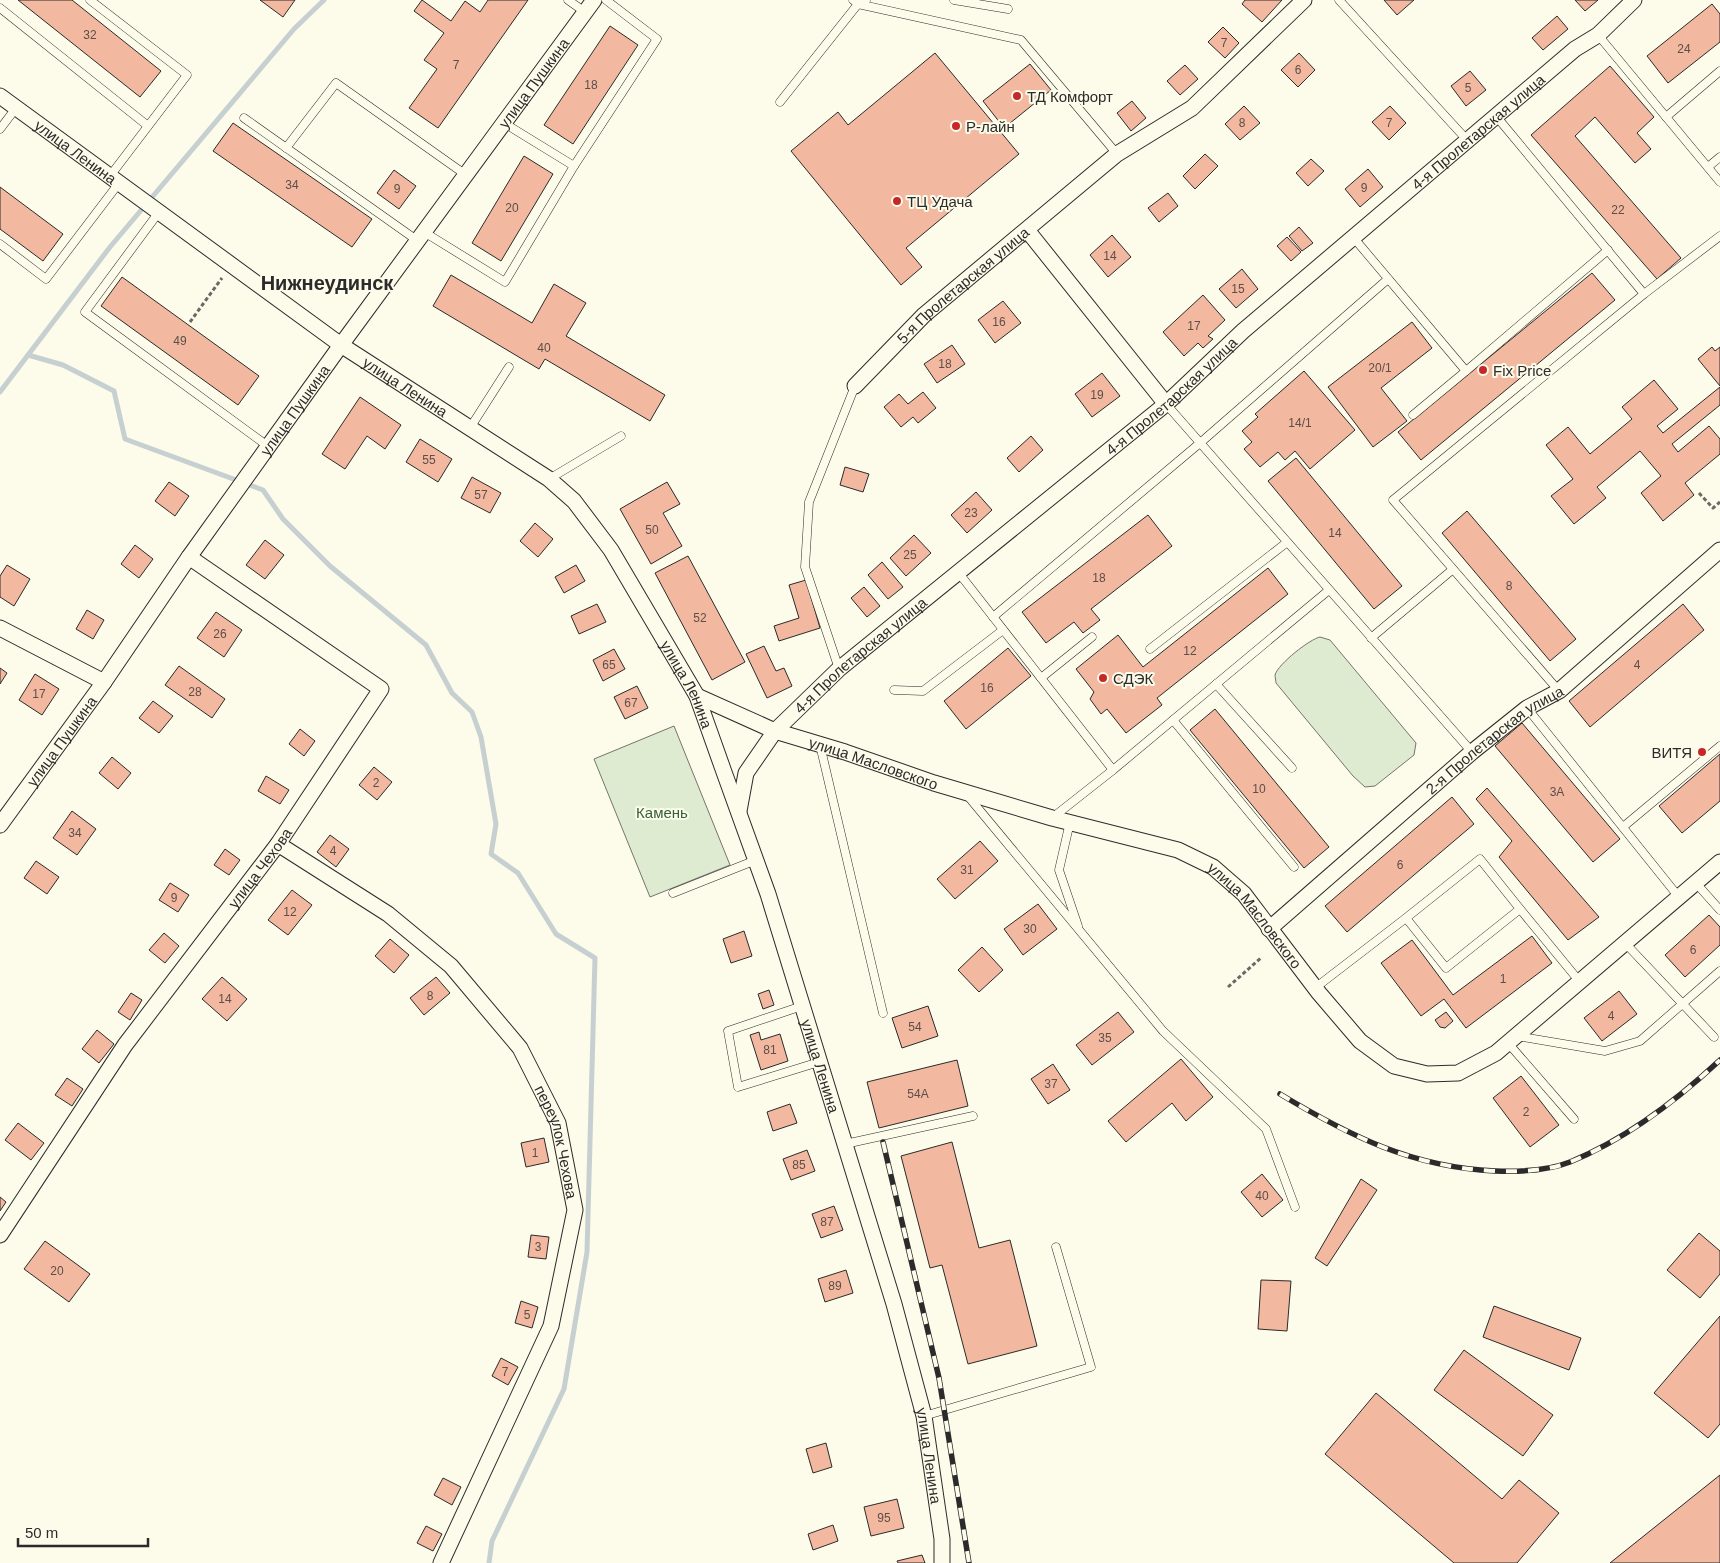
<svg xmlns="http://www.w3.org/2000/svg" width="1720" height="1563" font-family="Helvetica,sans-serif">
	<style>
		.green { fill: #deebd1; stroke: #74746e }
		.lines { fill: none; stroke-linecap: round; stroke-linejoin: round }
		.stream { stroke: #c7d0d0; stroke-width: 5 }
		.building { fill: #f2b8a0; stroke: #2b2b2b }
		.service-casing { stroke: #2b2b2b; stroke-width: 9 }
		.minor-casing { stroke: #2b2b2b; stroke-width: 17 }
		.path { stroke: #6a6964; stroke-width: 3; stroke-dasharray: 4 2.5; stroke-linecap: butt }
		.service { stroke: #fdfbea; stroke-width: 8 }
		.minor { stroke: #fdfbea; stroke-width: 15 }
		.rail-casing { stroke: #2b2b2b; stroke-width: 5.5 }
		.rail { stroke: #fdfbea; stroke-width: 4; stroke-dasharray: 11; stroke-linecap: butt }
		.poi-dot { fill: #c62828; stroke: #fdfbea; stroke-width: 2 }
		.labels { text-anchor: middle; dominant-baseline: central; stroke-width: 4; stroke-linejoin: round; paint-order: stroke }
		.number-label { font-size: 12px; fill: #5d4e48 }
		.street-label { font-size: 15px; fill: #2b2b2b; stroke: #fdfbea }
		.poi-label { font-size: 15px; fill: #2b2b2b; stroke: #fdfbea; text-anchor: start }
		.park-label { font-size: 15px; fill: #34623c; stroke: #fdfbea }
		.district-label { font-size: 20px; font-weight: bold; fill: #2b2b2b; stroke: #fdfbea }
	</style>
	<rect width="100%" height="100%" fill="#fdfbea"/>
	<g class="green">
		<path d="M1320,637L1330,640L1416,743L1414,755L1375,786L1365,787L1353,776L1276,683C1276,682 1275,676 1275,675C1278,664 1310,639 1320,637Z"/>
		<path d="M674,726L730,865L650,897L594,759Z"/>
	</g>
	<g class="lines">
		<g class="stream">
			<path d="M28,355L63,365L114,391L125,439L263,490L283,519L330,566L426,645L452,693L472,712L481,737L496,824L491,854L518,873L556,934L595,958L587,1252L564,1389L492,1541L489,1563"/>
			<path d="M0,392L110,247L294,29L324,0"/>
		</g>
	</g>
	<g class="building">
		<path d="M18,0H72L161,71L140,97Z"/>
		<path d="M260,0H295L283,17Z"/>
		<path d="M422,0L451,21L465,1L480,12L488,0H528L438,128L409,108L437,69L424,60L444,33L414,11Z"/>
		<path d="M1245,0H1282L1262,22L1242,4Z"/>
		<path d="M1384,0H1414L1397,15Z"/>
		<path d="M1575,0H1598L1585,11Z"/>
		<path d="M1712,4L1720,14V42L1668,83L1647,56Z"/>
		<path d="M1557,16L1568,29L1543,50L1532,38Z"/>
		<path d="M610,26L638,45L573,144L544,125Z"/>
		<path d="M1223,27L1239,43L1225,58L1208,42Z"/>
		<path d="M935,53L1019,154L906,248L922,267L901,285L791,151L838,112L848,125Z"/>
		<path d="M1299,53L1315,70L1298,87L1281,70Z"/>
		<path d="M1030,64L1051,90L1004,128L983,101Z"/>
		<path d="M1185,65L1198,79L1180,95L1167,81Z"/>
		<path d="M1610,66L1654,117L1637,133L1651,149L1635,163L1595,117L1575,136L1681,258L1657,279L1531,135Z"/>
		<path d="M1470,71L1486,90L1466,106L1451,86Z"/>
		<path d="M1132,101L1146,118L1131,131L1117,113Z"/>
		<path d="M1244,106L1260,123L1240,140L1225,124Z"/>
		<path d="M1390,106L1406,123L1389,140L1372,122Z"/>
		<path d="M233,123L372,219L352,247L213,151Z"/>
		<path d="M1205,154L1218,166L1195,189L1183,176Z"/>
		<path d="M524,156L553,174L501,261L472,243Z"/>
		<path d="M1311,159L1324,171L1308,186L1296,173Z"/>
		<path d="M1368,169L1383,187L1360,207L1345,189Z"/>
		<path d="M394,170L416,186L399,209L377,193Z"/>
		<path d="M0,187L63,234L43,261L0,229Z"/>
		<path d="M1168,193L1178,206L1159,222L1148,208Z"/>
		<path d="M1299,227L1313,243L1302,251L1289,236Z"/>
		<path d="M1112,235L1131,257L1108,277L1090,255Z"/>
		<path d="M1287,237L1301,252L1291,261L1277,246Z"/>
		<path d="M1242,269L1258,289L1236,308L1219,289Z"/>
		<path d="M1592,273L1615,300L1421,460L1398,432Z"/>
		<path d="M451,275L532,323L554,284L586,303L566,336L665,395L650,421L545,359L539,369L433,306Z"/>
		<path d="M122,277L259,376L238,405L101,306Z"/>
		<path d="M1203,295L1225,320L1208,336L1213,339L1203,348L1198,343L1184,356L1163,332Z"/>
		<path d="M1003,301L1021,323L995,343L978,320Z"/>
		<path d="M1412,322L1432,348L1381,388L1407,421L1373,447L1328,387Z"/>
		<path d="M952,345L965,364L937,383L924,364Z"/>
		<path d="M1712,347L1715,351L1720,347V386L1698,359Z"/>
		<path d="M1304,371L1355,430L1310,469L1295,451L1285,460L1278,452L1260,467L1244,449L1252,442L1242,431L1258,417L1255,414Z"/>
		<path d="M1102,373L1120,396L1092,417L1075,394Z"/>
		<path d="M1654,380L1678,409L1657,426L1663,433L1720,387V405L1672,444L1678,452L1709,426L1720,439V454L1685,483L1694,495L1663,521L1641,493L1661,476L1640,451L1597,487L1606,498L1574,524L1551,496L1573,479L1546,445L1568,427L1590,454L1632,419L1622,407Z"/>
		<path d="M923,392L936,408L918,423L913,417L901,427L884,407L899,394L908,404Z"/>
		<path d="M360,397L401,425L385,449L367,436L345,469L322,454Z"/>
		<path d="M1031,436L1043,450L1019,472L1007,458Z"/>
		<path d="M420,439L452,459L438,482L406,462Z"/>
		<path d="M1296,458L1402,586L1374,609L1268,481Z"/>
		<path d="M845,467L869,474L863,492L840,485Z"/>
		<path d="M472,477L501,493L490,513L461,498Z"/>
		<path d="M169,482L189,496L175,516L155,501Z"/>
		<path d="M667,482L680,504L663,513L682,546L651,564L620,509Z"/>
		<path d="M976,492L992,510L967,533L951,515Z"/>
		<path d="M1467,511L1576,639L1550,661L1442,533Z"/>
		<path d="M1148,515L1172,546L1091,609L1100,620L1083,633L1074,622L1046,643L1022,612Z"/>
		<path d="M535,523L553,539L538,557L520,541Z"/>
		<path d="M914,535L931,553L906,576L890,558Z"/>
		<path d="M265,540L284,555L265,579L246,565Z"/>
		<path d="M135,545L153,559L139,578L121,564Z"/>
		<path d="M688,556L745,662L712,680L655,573Z"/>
		<path d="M882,562L903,587L888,599L868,575Z"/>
		<path d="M7,565L30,579L14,606L0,597V576Z"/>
		<path d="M576,565L585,581L564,593L555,577Z"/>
		<path d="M1268,568L1288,594L1157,698L1162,705L1126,733L1107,709L1101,714L1090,699L1094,692L1076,669L1118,635L1143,667Z"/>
		<path d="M806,580L820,628L779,641L774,626L799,618L789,585Z"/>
		<path d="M864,587L880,606L867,617L851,598Z"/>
		<path d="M597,604L606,622L579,634L571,616Z"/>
		<path d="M1683,604L1704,630L1590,727L1569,701Z"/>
		<path d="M87,610L104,620L93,639L76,629Z"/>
		<path d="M216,612L242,630L224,657L197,638Z"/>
		<path d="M764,646L776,671L784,668L792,686L767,698L746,654Z"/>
		<path d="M1008,648L1031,676L966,729L944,701Z"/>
		<path d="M614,649L625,669L603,681L593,660Z"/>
		<path d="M179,666L225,699L212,718L165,685Z"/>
		<path d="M0,668L7,673L0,684Z"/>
		<path d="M35,674L59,689L42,715L19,700Z"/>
		<path d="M637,686L648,708L625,719L614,697Z"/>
		<path d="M153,701L173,716L159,733L139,718Z"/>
		<path d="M1215,709L1329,847L1304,868L1190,730Z"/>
		<path d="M1522,723L1620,839L1593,862L1495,746Z"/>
		<path d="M300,729L315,741L304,756L289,744Z"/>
		<path d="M1720,754V801L1682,833L1659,806Z"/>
		<path d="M112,757L131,773L118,789L99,773Z"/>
		<path d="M374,767L392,782L377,800L359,785Z"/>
		<path d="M266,776L289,790L280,804L258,791Z"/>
		<path d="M1487,788L1599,917L1568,940L1499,857L1512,841L1476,799Z"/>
		<path d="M1452,797L1474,824L1347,932L1325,906Z"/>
		<path d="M72,811L96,829L77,855L53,838Z"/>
		<path d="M330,835L349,849L336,867L317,852Z"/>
		<path d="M980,841L998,861L955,899L937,879Z"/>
		<path d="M225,849L240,860L229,875L214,865Z"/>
		<path d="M36,861L59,877L47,894L24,878Z"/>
		<path d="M170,883L189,895L178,912L159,900Z"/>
		<path d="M292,890L312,905L288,935L268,920Z"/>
		<path d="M1038,904L1057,929L1023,955L1004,929Z"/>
		<path d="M1709,915L1720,927V945L1685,977L1665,955Z"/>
		<path d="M744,931L752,956L731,963L723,939Z"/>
		<path d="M164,933L179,946L165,963L149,950Z"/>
		<path d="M1532,936L1552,963L1466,1028L1444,999L1421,1016L1381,963L1412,940L1453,995Z"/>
		<path d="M390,939L409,955L394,973L375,956Z"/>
		<path d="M982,947L1003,970L979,992L958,970Z"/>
		<path d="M222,977L247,999L227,1021L202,999Z"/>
		<path d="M436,977L450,993L424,1015L410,998Z"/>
		<path d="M769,990L774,1005L763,1009L758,994Z"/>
		<path d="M1619,991L1637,1014L1602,1041L1584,1018Z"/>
		<path d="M131,993L142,1000L130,1020L118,1012Z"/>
		<path d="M928,1006L938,1036L902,1048L892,1018Z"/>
		<path d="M1118,1012L1134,1032L1092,1065L1076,1045Z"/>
		<path d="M1446,1012L1453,1021L1445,1028L1440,1027L1435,1020Z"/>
		<path d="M97,1030L114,1044L99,1063L82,1049Z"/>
		<path d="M759,1032L761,1040L780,1034L788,1061L761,1070L750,1035Z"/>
		<path d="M1181,1059L1213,1097L1186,1121L1172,1103L1126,1142L1108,1121Z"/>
		<path d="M957,1060L968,1106L879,1128L867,1082Z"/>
		<path d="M1053,1064L1070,1090L1048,1104L1031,1079Z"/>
		<path d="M1521,1076L1559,1125L1530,1147L1493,1098Z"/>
		<path d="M67,1078L83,1089L72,1106L55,1095Z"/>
		<path d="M790,1104L797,1123L773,1131L767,1112Z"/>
		<path d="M18,1123L44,1143L31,1160L5,1140Z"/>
		<path d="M544,1138L549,1162L526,1167L521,1143Z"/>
		<path d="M952,1142L979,1248L1010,1240L1037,1346L968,1364L942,1265L930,1268L901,1156Z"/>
		<path d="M807,1150L815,1171L791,1180L783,1159Z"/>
		<path d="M1262,1174L1283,1200L1262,1217L1241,1192Z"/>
		<path d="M1361,1179L1377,1190L1327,1266L1315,1258Z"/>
		<path d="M0,1197L6,1202L0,1211Z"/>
		<path d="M834,1206L843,1230L821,1238L812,1214Z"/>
		<path d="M1699,1233L1720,1251V1274L1700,1298L1667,1270Z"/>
		<path d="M531,1235L549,1237L546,1259L528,1257Z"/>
		<path d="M45,1241L90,1274L69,1302L24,1269Z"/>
		<path d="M846,1270L853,1293L825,1302L818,1279Z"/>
		<path d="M1261,1280L1291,1281L1287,1331L1258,1329Z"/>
		<path d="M521,1301L538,1307L532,1328L515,1323Z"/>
		<path d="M1494,1306L1581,1338L1569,1370L1483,1337Z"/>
		<path d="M1720,1316V1424L1708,1438L1654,1393Z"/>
		<path d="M1464,1350L1553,1415L1523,1456L1434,1390Z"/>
		<path d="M501,1358L518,1367L508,1385L492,1376Z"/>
		<path d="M1376,1393L1502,1499L1519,1480L1559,1513L1517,1563H1454L1325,1454Z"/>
		<path d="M826,1443L832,1467L813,1473L806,1449Z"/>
		<path d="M1720,1475V1563H1610Z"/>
		<path d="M443,1478L461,1487L452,1505L434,1495Z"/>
		<path d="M897,1499L904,1528L871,1536L864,1507Z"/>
		<path d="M833,1525L838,1541L813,1550L808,1534Z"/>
		<path d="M426,1526L442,1534L433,1551L417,1543Z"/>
		<path d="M922,1555L925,1563H898L897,1561Z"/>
	</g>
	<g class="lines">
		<defs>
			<g id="service">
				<path d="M90,0L187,75L110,176"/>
				<path d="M568,0L585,12"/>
				<path d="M853,0L858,4L1021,40L1117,154"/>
				<path d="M954,0L1008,9"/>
				<path d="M1339,0L1467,140"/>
				<path d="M0,8L148,126"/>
				<path d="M1598,35L1720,182"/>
				<path d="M780,102L858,4L866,0"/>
				<path d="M1496,116L1644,294"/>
				<path d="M1666,117L1720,71"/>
				<path d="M244,118L418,241"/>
				<path d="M0,129L16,108"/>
				<path d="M286,148L336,83L466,175"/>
				<path d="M574,166L657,39L606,0"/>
				<path d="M1708,167L1720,157"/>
				<path d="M159,212L85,312L269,447"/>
				<path d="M424,232L505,282L574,166L504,123"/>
				<path d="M1353,237L1466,371L1608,250"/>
				<path d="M0,244L46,279L119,183"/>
				<path d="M1166,404L1472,752"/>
				<path d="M1413,415L1466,371"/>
				<path d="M470,428L509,367"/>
				<path d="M549,479L621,436"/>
				<path d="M958,572L1113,770L1329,590"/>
				<path d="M993,617L1200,443L1388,279"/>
				<path d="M1371,638L1452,570"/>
				<path d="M1150,649L1286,543"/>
				<path d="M839,669L805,567L809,502L855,386"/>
				<path d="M1041,678L1092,637"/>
				<path d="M1216,684L1292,768"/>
				<path d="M894,690L923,691L1003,630"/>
				<path d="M1559,691L1393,500L1644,294L1720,236"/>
				<path d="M1527,708L1678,896"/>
				<path d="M1173,720L1294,867"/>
				<path d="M820,745L883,1013"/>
				<path d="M967,795L1163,1031L1266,1129L1295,1207"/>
				<path d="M1052,818L1113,770"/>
				<path d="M1070,822L1059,870L1078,926"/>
				<path d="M1623,827L1720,746"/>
				<path d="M1695,882L1720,910"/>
				<path d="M673,893L756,860"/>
				<path d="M1520,909L1580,982"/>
				<path d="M1625,943L1714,1037"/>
				<path d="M1315,988L1406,918L1446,968L1520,909L1480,859L1406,918"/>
				<path d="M802,1006L728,1031L738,1087L819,1062"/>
				<path d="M1517,1036L1605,1051L1640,1041L1720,971"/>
				<path d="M1508,1043L1574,1119"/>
				<path d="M845,1144L973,1116"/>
				<path d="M924,1416L1091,1367L1056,1247"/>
			</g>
			<g id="minor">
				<path id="s1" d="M0,96L341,345L549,479L574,501L611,550L697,696L724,772L768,894L894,1304L924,1416L942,1539V1563"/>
				<path d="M1027,230L1166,404"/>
				<path id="s2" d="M855,386L924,315L1117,154L1192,108L1304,0"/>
				<path d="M0,628L104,682"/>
				<path id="s3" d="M697,696L775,731L845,752L934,783L1052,818L1178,850L1213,867L1244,894L1319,993L1360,1041L1394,1066L1427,1074L1458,1073L1496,1053L1720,862"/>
				<path id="s4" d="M739,811L746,773L775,731L839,669L1166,404L1243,331L1575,49L1598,35L1634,0"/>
				<path id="s5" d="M0,825L104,682L189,557L341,345L594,0"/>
				<path id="s6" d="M278,844L388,914L451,966L520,1048L558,1123L575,1210L551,1326L441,1563"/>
				<path id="s7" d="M1269,929L1472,752L1527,708L1559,691L1720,550"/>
				<path id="s8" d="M0,1235L125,1045L278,844L381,689L189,557"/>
			</g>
		</defs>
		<use href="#service" class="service-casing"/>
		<use href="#minor" class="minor-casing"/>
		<g class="path">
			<path d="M190,322L222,278"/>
			<path d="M1699,493L1713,508L1720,502"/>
			<path d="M1228,987L1262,957"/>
		</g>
		<use href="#service" class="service"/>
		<use href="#minor" class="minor"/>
		<defs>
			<g id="rail">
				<path d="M1280,1094C1350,1136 1411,1167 1495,1171C1520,1172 1547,1171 1570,1162C1626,1139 1676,1101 1720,1060"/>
				<path d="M883,1142L939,1378L969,1563"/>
			</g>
		</defs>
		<use href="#rail" class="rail-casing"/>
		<use href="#rail" class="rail"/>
	</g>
	<g class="poi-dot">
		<circle cx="1017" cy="96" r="5"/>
		<circle cx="956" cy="126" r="5"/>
		<circle cx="897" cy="201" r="5"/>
		<circle cx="1483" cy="370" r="5"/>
		<circle cx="1103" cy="678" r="5"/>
		<circle cx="1702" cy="752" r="5"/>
	</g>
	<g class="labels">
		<g class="number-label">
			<text x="90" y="35">32</text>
			<text x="1224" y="43">7</text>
			<text x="1684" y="49">24</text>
			<text x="456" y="65">7</text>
			<text x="1298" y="70">6</text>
			<text x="591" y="85">18</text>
			<text x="1468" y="88">5</text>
			<text x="1242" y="123">8</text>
			<text x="1389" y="123">7</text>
			<text x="292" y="185">34</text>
			<text x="1364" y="188">9</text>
			<text x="397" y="189">9</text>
			<text x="512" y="208">20</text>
			<text x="1618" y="210">22</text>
			<text x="1110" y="256">14</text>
			<text x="1238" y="289">15</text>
			<text x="999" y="322">16</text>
			<text x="1194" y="326">17</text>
			<text x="180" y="341">49</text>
			<text x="544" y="348">40</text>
			<text x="945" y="364">18</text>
			<text x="1380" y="368">20/1</text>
			<text x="1097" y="395">19</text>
			<text x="1300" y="423">14/1</text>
			<text x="429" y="460">55</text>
			<text x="481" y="495">57</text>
			<text x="971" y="513">23</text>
			<text x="652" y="530">50</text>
			<text x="1335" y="533">14</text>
			<text x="910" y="555">25</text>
			<text x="1099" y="578">18</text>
			<text x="1509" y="586">8</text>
			<text x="700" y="618">52</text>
			<text x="220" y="634">26</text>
			<text x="1190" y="651">12</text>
			<text x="609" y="665">65</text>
			<text x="1637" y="665">4</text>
			<text x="987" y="688">16</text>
			<text x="195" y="692">28</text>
			<text x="39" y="694">17</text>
			<text x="631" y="703">67</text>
			<text x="376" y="783">2</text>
			<text x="1259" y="789">10</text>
			<text x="1557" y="792">3А</text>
			<text x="75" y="833">34</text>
			<text x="333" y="851">4</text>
			<text x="1400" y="865">6</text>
			<text x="967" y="870">31</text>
			<text x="174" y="898">9</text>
			<text x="290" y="912">12</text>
			<text x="1030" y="929">30</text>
			<text x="1693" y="950">6</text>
			<text x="1503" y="979">1</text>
			<text x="430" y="996">8</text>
			<text x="225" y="999">14</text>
			<text x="1611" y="1016">4</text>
			<text x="915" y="1027">54</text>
			<text x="1105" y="1038">35</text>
			<text x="770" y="1050">81</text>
			<text x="1051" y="1084">37</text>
			<text x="918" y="1094">54А</text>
			<text x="1526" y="1112">2</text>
			<text x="535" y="1153">1</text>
			<text x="799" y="1165">85</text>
			<text x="1262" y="1196">40</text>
			<text x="827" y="1222">87</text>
			<text x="538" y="1247">3</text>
			<text x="57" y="1271">20</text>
			<text x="835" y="1286">89</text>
			<text x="527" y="1315">5</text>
			<text x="505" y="1372">7</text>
			<text x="884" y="1518">95</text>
		</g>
		<g class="street-label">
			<text stroke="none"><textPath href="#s5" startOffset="914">улица Пушкина</textPath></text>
			<text stroke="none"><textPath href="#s4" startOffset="1014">4-я Пролетарская улица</textPath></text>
			<text stroke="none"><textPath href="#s1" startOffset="94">улица Ленина</textPath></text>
			<text stroke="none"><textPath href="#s2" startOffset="148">5-я Пролетарская улица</textPath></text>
			<text stroke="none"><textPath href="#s1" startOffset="499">улица Ленина</textPath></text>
			<text stroke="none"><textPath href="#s4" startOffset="609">4-я Пролетарская улица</textPath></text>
			<text stroke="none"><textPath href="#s5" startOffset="509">улица Пушкина</textPath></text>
			<text stroke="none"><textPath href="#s4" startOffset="204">4-я Пролетарская улица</textPath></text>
			<text stroke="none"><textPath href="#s1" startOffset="919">улица Ленина</textPath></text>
			<text stroke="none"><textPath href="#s7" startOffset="295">2-я Пролетарская улица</textPath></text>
			<text stroke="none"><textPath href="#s5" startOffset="104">улица Пушкина</textPath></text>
			<text stroke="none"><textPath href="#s3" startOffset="189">улица Масловского</textPath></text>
			<text stroke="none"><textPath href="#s8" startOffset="450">улица Чехова</textPath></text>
			<text stroke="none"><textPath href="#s3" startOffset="609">улица Масловского</textPath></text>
			<text stroke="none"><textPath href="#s1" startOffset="1324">улица Ленина</textPath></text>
			<text stroke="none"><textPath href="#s6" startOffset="421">переулок Чехова</textPath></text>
			<text stroke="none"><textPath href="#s1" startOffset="1729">улица Ленина</textPath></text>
		</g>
		<g class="poi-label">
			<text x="1027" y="96">ТД Комфорт</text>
			<text x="966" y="126">Р-лайн</text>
			<text x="907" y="201">ТЦ Удача</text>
			<text x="1493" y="370">Fix Price</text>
			<text x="1113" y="678">СДЭК</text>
			<text x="1692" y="752" text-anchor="end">ВИТЯ</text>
		</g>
		<g class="park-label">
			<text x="662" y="812">Камень</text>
		</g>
		<g class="district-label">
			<text x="327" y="283">Нижнеудинск</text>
		</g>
	</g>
	<path d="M18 1538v8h130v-8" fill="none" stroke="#2b2b2b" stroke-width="2.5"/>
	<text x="25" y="1538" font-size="15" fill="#2b2b2b" stroke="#fdfbea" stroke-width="4" paint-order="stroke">50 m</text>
</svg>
